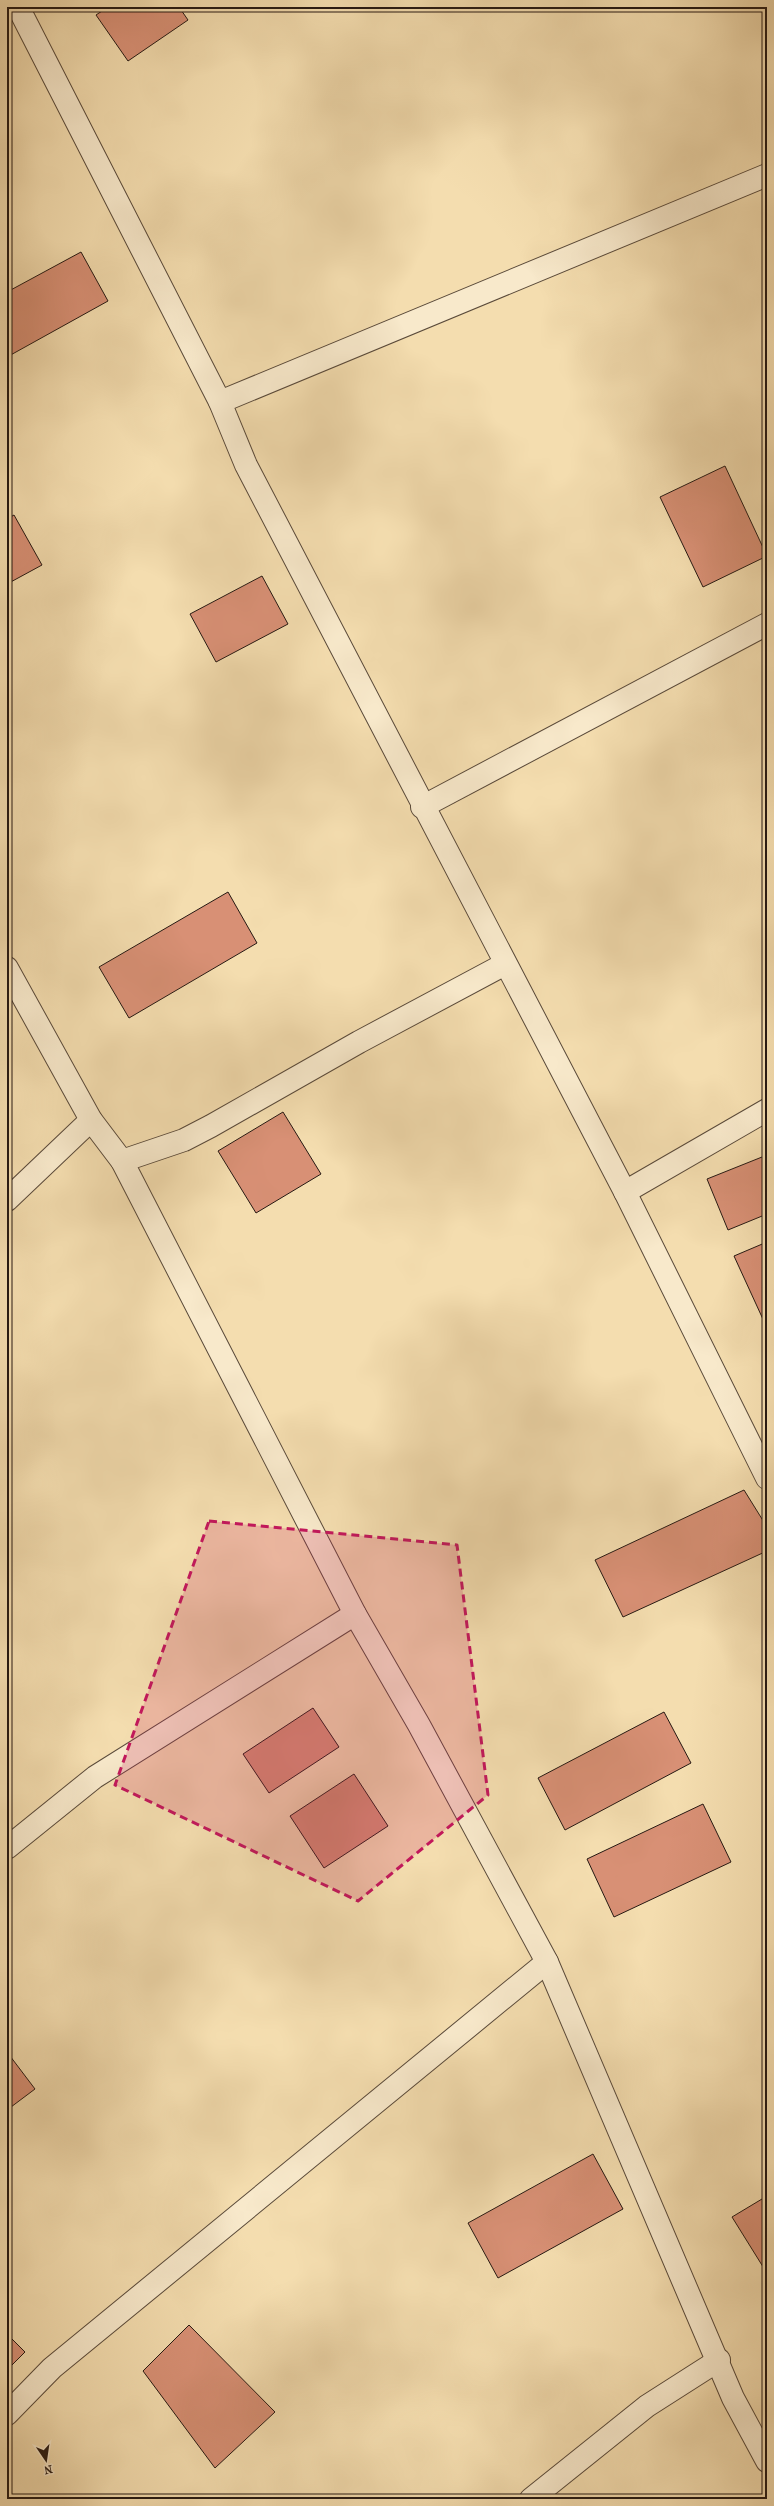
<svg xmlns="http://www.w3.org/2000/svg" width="774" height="2506" font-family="'IM FELL French Canon',serif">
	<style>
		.building { fill: #d89075; stroke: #261913 }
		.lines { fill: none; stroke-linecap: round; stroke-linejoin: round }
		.street-casing { stroke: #5a4a3a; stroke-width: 24 }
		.street { stroke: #f8e9cb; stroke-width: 22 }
		.marked { fill: #c2185b; fill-opacity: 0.2; stroke: #c2185b; stroke-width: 3; stroke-dasharray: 8 5; stroke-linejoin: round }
	</style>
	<rect width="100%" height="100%" fill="#f4ddaf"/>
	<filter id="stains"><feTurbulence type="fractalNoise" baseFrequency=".005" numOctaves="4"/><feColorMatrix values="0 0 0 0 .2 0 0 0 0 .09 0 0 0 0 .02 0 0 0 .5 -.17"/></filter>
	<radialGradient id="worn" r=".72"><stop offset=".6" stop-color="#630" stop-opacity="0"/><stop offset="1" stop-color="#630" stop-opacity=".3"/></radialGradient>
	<g class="building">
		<path d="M108,7H179L188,20L128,61L96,15Z"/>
		<path d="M81,252L108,301L7,357V292Z"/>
		<path d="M725,466L767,556L703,587L660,497Z"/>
		<path d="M14,515L42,565L7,584V519Z"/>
		<path d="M262,576L288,624L216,662L190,614Z"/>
		<path d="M228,892L257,943L129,1018L99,967Z"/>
		<path d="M283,1112L321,1174L256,1213L218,1151Z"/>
		<path d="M767,1155V1214L728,1230L707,1179Z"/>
		<path d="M767,1242V1328L734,1256Z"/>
		<path d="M744,1490L767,1527V1551L623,1617L595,1560Z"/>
		<path d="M313,1708L339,1747L269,1793L243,1754Z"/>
		<path d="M664,1712L691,1763L565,1830L538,1778Z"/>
		<path d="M354,1774L388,1826L324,1868L290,1816Z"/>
		<path d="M703,1804L731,1862L614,1917L587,1859Z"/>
		<path d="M7,2052L35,2089L7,2110Z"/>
		<path d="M593,2154L623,2209L498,2278L468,2223Z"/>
		<path d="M767,2196V2269L765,2270L732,2217Z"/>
		<path d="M189,2325L275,2412L215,2468L143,2371Z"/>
		<path d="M7,2334L25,2352L7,2370Z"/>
	</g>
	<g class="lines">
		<defs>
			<g id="street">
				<path d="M18,7L220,402L246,465L625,1192L767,1478"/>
				<path d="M220,402L767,175"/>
				<path d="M422,807L767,624"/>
				<path d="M7,968L91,1120L122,1161L355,1614L419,1725L547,1962L733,2398L767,2461"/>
				<path d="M122,1161L184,1140L211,1126L359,1042L505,964"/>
				<path d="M625,1192L767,1110"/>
				<path d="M7,1200L91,1120"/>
				<path d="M7,1848L95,1777L355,1614"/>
				<path d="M7,2414L52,2368L547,1962"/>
				<path d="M531,2499L647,2406L719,2360"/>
			</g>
		</defs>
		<use href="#street" class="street-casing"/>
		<use href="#street" class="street"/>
	</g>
	<path class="marked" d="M209,1521L457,1545L488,1795L358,1901L115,1785Z"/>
	<rect width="774" height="2506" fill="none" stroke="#f4ddaf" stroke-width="24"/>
	<rect x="8" y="8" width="758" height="2490" fill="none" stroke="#261913" stroke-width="2"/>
	<rect x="12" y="12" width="750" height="2482" fill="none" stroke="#261913"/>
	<g transform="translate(46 2460) rotate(167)" stroke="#f8e9cb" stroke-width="3" paint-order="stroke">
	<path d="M0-3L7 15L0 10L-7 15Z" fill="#261913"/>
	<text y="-6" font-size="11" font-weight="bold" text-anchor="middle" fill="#261913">N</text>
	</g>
	<rect width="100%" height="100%" filter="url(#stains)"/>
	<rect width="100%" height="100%" fill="url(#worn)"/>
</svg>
